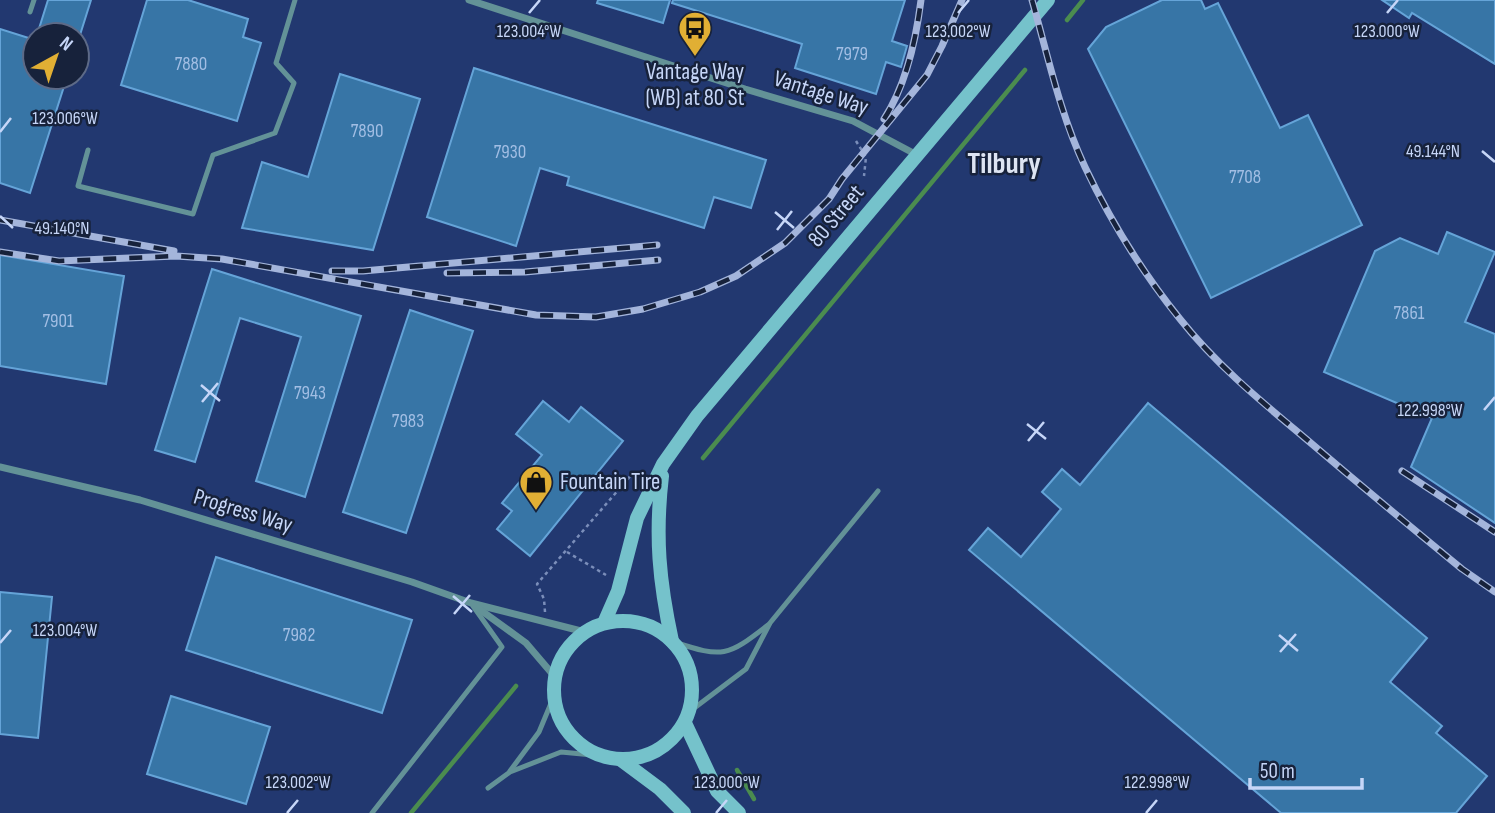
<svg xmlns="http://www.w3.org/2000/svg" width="1495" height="813" font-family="'Sofia Sans Condensed',sans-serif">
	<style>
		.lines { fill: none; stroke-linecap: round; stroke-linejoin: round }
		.stream { stroke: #4b8c4f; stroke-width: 4.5 }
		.building { fill: #3775a6; stroke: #65a4d8; stroke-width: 2 }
		.path { stroke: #7b8eba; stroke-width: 2.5; stroke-dasharray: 3.5 3.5; stroke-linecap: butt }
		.lane { stroke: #639297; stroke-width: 5 }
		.street { stroke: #639297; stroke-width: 7 }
		.secondary { stroke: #75c2cb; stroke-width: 14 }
		.rail-casing { stroke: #a4b5db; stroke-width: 7 }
		.rail { stroke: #17223b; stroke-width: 4.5; stroke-dasharray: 13; stroke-linecap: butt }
		.ticks { fill: none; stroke: #c6d6f8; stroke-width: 2.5 }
		.labels { text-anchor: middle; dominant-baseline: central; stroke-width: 5; stroke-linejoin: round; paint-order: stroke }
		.number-label { font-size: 19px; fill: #a2bee4 }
		.poi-label { font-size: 23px; fill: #c6d6f8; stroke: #17223b }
		.street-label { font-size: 23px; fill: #c6d6f8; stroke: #17223b }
		.district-label { font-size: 30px; font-weight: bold; fill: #dde4f2; stroke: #17223b }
		.ticks-label { font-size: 18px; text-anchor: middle; fill: #c6d6f8; stroke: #17223b; stroke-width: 5; stroke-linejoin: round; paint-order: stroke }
	</style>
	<rect width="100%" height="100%" fill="#223870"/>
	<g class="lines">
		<g class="stream">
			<path d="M1067,20L1083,0"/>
			<path d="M703,458L1025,70"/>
			<path d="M737,770L754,799"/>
			<path d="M411,813L516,686"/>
		</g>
	</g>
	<g class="building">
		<path d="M48,0H91L80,35H37Z"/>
		<path d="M147,0H188L248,19L243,37L261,43L237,121L121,85Z"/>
		<path d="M598,0H670L663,23L597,3Z"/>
		<path d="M673,0H905L892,41L907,46L901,67L886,62L876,94L795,68L802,44L672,3Z"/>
		<path d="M1162,0H1201L1205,9L1218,3L1280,128L1308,115L1362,225L1211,298L1088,49L1106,27Z"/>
		<path d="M1382,0H1495V64L1412,13L1409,18Z"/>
		<path d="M0,29L35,40V77H67L30,193L0,183Z"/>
		<path d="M474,68L766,160L751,208L714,197L704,228L567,185L569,177L540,168L516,246L427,217Z"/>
		<path d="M340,74L420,99L373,250L242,228L262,162L308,177Z"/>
		<path d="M1447,232L1495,252L1465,322L1495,334V523L1411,467L1432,418L1324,372L1375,251L1400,238L1438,254Z"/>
		<path d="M0,255L124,276L106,384L0,366Z"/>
		<path d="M212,269L361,316L305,497L256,481L301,337L240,318L195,462L155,450Z"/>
		<path d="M410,310L473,331L406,533L343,512Z"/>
		<path d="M543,401L569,422L581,407L623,441L530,556L497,529L512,511L502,503L542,455L516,434Z"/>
		<path d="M1148,403L1427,638L1390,682L1442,726L1436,733L1487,776L1456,813H1281L969,550L988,528L1021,557L1061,509L1042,492L1062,469L1080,485Z"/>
		<path d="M216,557L412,620L382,713L186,650Z"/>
		<path d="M0,592L52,597L38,738L0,734Z"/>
		<path d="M171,696L270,727L246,804L147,774Z"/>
	</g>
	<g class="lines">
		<g class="path">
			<path d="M856,141L866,157L864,176"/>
			<path d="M567,552L606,575"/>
			<path d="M545,612L544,599L537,584L633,473"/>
		</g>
		<g class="lane">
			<path d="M30,12L34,0"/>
			<path d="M88,150L78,186L193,214L213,155L275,133L294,83L276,63L295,0"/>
			<path d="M674,642C723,658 727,657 768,625"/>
			<path d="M689,712L746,669L770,623L878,491"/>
			<path d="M510,771L539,732L554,696"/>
			<path d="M488,788L510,772L561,752L603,756"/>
			<path d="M372,813L502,647L473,606"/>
		</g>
		<g class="street">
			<path d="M469,0L745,89L853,121L917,155"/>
			<path d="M0,467L140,500L412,582L471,603L585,632"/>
			<path d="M475,606L526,643L555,677"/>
		</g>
		<g class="secondary">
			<path d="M662,476C655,536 659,581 672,641"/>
			<circle cx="623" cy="690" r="69"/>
			<path d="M604,623L618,591L637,518L663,464L697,416L1048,0"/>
			<path d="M685,723L717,791L739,813"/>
			<path d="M621,760L660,789L684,813"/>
		</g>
		<defs>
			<g id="rail">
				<path d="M1032,0C1048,56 1060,114 1085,167C1111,222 1142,272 1180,319C1214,362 1257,398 1299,433C1353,479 1407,524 1462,569L1495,592"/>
				<path d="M884,119C906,85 916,40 921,0"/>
				<path d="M0,220L174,251"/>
				<path d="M0,252L59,261L176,256L222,259L536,315L596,317L643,309L700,292L736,276L785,243L829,199L842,179L927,75L942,46L962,0"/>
				<path d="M332,271H363L657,245"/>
				<path d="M447,273L525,272L658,260"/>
				<path d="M1402,471L1495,532"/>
			</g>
		</defs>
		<use href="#rail" class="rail-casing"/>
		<use href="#rail" class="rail"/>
	</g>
	<path class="ticks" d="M529,13L540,0M958,13L969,0M1387,13L1398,0M0,132L11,118M1482,151L1495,162M775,212L794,228M0,216L13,228M777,230L792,211M201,385L220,401M202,402L218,383M1484,410L1495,397M1027,424L1046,439M1028,441L1044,422M453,596L472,612M454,614L470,595M1279,635L1298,651M0,643L11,630M1280,652L1296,634M287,813L298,800M716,813L727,800M1146,813L1157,800"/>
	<defs>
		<symbol id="bus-pin" viewBox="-11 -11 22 30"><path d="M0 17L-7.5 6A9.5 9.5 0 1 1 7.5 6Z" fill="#e1af34" stroke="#17223b"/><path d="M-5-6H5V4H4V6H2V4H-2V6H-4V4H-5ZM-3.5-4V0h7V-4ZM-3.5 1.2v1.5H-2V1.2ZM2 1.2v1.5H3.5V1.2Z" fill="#111"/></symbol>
		<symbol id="shop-pin" viewBox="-11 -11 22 30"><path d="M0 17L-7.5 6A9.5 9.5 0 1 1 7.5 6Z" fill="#e1af34" stroke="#17223b"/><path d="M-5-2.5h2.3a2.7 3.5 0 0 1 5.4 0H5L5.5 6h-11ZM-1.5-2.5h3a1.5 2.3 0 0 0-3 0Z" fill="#111"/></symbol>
	</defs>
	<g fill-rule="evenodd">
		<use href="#bus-pin" x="676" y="9" width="38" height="52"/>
		<use href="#shop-pin" x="517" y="463" width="38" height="52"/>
	</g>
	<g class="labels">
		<g class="number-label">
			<text x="852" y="54">7979</text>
			<text x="191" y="64">7880</text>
			<text x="367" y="131">7890</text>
			<text x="510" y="152">7930</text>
			<text x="1245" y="177">7708</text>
			<text x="1409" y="313">7861</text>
			<text x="58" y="321">7901</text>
			<text x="310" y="393">7943</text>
			<text x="408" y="421">7983</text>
			<text x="299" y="635">7982</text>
		</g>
		<g class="poi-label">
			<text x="695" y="72">Vantage Way<tspan x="695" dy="26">(WB) at 80 St</tspan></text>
			<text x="560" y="482" text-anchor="start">Fountain Tire</text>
		</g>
		<g class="street-label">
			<text transform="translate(821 93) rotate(18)">Vantage Way</text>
			<text transform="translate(836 216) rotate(-50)">80 Street</text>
			<text transform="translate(243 511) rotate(17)">Progress Way</text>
		</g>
		<g class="district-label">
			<text x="1004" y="164">Tilbury</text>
		</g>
	</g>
	<g class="ticks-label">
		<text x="529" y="37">123.004°W</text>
		<text x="958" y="37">123.002°W</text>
		<text x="1387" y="37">123.000°W</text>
		<text x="65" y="124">123.006°W</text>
		<text x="1433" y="157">49.144°N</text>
		<text x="62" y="234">49.140°N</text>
		<text x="1430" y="416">122.998°W</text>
		<text x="65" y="636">123.004°W</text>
		<text x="298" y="788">123.002°W</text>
		<text x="727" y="788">123.000°W</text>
		<text x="1157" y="788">122.998°W</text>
	</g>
	<g transform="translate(56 56) rotate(40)"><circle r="33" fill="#17223b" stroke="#5d6a87" stroke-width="2"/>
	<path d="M0-5L12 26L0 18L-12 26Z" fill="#e1af34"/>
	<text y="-10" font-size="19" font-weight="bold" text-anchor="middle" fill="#c6d6f8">N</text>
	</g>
	<path d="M1250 778v10h112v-10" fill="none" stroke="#c6d6f8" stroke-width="3.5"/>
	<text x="1260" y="778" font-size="21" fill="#c6d6f8" stroke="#17223b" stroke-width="5" paint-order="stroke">50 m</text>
</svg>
